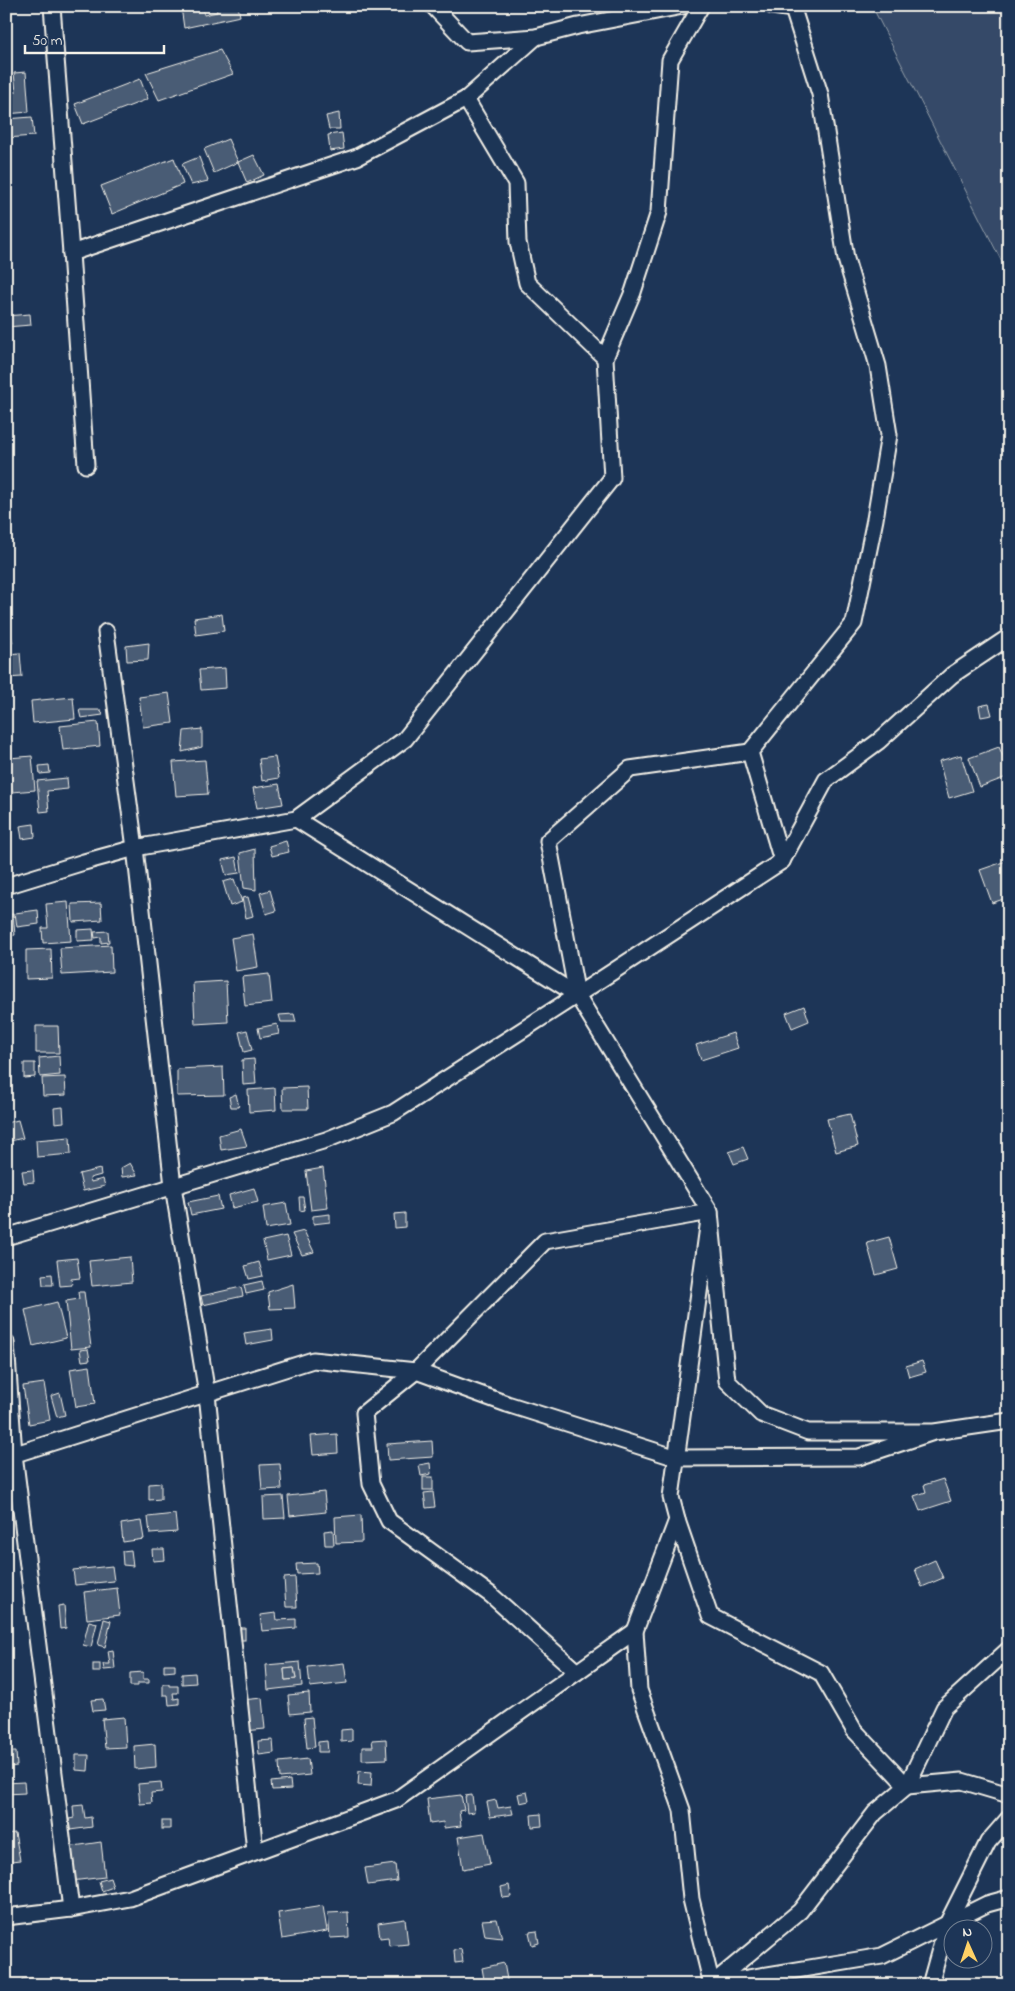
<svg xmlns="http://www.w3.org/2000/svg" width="1015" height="1991" font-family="'Indie Flower',sans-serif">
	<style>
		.green { fill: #354a67; stroke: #949ea8 }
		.building { fill: #485b74; stroke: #f4f1e8; fill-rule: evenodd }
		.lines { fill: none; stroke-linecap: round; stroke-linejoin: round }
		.minor-casing { stroke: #f4f1e8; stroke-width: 19 }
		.minor { stroke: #1d3557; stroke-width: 15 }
	</style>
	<rect width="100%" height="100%" fill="#1d3557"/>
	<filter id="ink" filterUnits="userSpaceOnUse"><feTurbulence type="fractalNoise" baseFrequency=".02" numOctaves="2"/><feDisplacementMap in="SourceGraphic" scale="10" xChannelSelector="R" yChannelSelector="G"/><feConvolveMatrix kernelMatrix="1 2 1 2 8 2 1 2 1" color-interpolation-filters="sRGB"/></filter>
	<g filter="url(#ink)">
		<path class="green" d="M872,6H1009V276Z"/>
		<g class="building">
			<path d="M185,6H203L204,15L217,12L216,6H238L240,16L184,28L181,7Z"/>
			<path d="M220,50L233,74L159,100L146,73Z"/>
			<path d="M26,72L29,112L6,114V93L16,92L14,73Z"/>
			<path d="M140,79L148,99L83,124L75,104Z"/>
			<path d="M339,113L340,129H329L326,116Z"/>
			<path d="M32,117L34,136L6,138V119Z"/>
			<path d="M342,133L344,149L330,151L328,135Z"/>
			<path d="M228,139L238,162L214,173L204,149Z"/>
			<path d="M254,155L264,175L247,183L238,162Z"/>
			<path d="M199,157L208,181L191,185L182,164Z"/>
			<path d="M174,158L183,184L112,214L101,186Z"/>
			<path d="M30,314L31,325L6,327V316Z"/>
			<path d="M222,614L224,631L196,635L194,618Z"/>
			<path d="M10,632L13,642L6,644V633Z"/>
			<path d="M149,643L148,660L127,661L126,646Z"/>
			<path d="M20,653L22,677L6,678V654Z"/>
			<path d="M225,668L226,688L201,690L199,670Z"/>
			<path d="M169,693L173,723L143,727L139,697Z"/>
			<path d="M73,697L75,719L33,723L31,701Z"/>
			<path d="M989,704L992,715L981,717L979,706Z"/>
			<path d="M79,710H101L103,715L81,718Z"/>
			<path d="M98,722L100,746L63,750L60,726Z"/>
			<path d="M202,729V747L182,752L184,731Z"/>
			<path d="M999,747L1009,770V776L980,787L969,758Z"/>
			<path d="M961,755L972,791L949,798L939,761Z"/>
			<path d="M32,756L35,790L12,792L9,758Z"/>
			<path d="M275,757L279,778L262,781L259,759Z"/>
			<path d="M205,760L208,794L176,796L173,762Z"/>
			<path d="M49,765L50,773L40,774L39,766Z"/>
			<path d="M67,778L68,789L47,791L49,811L40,812L37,781Z"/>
			<path d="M279,784L283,804L257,808L253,788Z"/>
			<path d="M34,824L35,837L22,839L20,826Z"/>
			<path d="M286,841L289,852L272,856L269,846Z"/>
			<path d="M255,849L256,890L244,888L240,853Z"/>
			<path d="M236,857L239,873L226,875L222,860Z"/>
			<path d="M1009,860V897L992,903L980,870Z"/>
			<path d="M234,879L242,902L230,906L223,882Z"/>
			<path d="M270,890L276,911L266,914L260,893Z"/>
			<path d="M248,897L253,916L246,918L242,898Z"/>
			<path d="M68,902L71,941L43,943L42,928H48L46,904Z"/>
			<path d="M101,903L102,920L73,922L72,904Z"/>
			<path d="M38,910L39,924L17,927L15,913Z"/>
			<path d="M13,914L15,935L6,937V915Z"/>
			<path d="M93,929L94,940L77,941V930Z"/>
			<path d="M108,931L109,942L101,943V937L95,938L94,932Z"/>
			<path d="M253,934L258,967L236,971L231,938Z"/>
			<path d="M111,945L112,972L62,975L60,948Z"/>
			<path d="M51,949L52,978L26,979V950Z"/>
			<path d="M269,974L272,1003L245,1006L242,977Z"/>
			<path d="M226,981L228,1022L195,1024L193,983Z"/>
			<path d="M804,1006L809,1021L792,1028L786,1013Z"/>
			<path d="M294,1014L296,1022H281L279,1015Z"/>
			<path d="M277,1024L279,1034L260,1038L258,1028Z"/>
			<path d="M36,1026H58L59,1053H36Z"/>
			<path d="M247,1030L252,1050L244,1052L239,1032Z"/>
			<path d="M733,1033L738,1048L701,1060L696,1045Z"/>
			<path d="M59,1056L60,1075L40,1077L39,1058Z"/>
			<path d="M254,1059L256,1084L243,1085L242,1060Z"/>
			<path d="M24,1063H35V1077L24,1078Z"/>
			<path d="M223,1067L224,1095L177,1096V1069Z"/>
			<path d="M65,1077L66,1095L43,1096L42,1078Z"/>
			<path d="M307,1087L308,1109H283L282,1088Z"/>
			<path d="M275,1088L276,1110L249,1112L248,1090Z"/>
			<path d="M236,1094L239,1107H231L229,1097Z"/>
			<path d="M63,1107L64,1122L55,1123L54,1108Z"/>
			<path d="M850,1114L858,1146L836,1152L827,1119Z"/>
			<path d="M18,1120L23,1138L6,1142V1123Z"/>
			<path d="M241,1129L247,1146L221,1150L219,1135Z"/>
			<path d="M70,1137L71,1154L37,1157L36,1140Z"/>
			<path d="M743,1147L748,1159L734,1164L729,1152Z"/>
			<path d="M130,1163L137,1175L122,1177L121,1168Z"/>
			<path d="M323,1168L328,1208L311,1210L306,1171Z"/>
			<path d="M100,1169L101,1175L90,1178L91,1182L103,1179L105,1186L83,1191L79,1174Z"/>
			<path d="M33,1170L34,1182L24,1183L22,1171Z"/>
			<path d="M254,1188L258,1202L232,1208L229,1195Z"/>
			<path d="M218,1196L221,1209L191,1215L188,1202Z"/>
			<path d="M299,1197H303L305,1210L300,1211Z"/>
			<path d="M286,1203L290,1225L266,1229L263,1207Z"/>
			<path d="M405,1213V1227L395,1228L394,1214Z"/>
			<path d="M330,1214V1222L313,1224V1216Z"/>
			<path d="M304,1231L314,1252L302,1255L292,1234Z"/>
			<path d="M286,1236L291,1255L267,1260L263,1241Z"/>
			<path d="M889,1237L898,1269L876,1275L867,1243Z"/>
			<path d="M130,1257L132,1282L92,1286L89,1261Z"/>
			<path d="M77,1258L80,1278L71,1279L72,1285L60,1286L57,1260Z"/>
			<path d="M259,1262L263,1276L249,1279L245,1266Z"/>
			<path d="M52,1274L53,1285H43L42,1275Z"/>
			<path d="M262,1281L264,1290L246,1294L244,1285Z"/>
			<path d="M293,1284L295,1308L270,1309L268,1292Z"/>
			<path d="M241,1287L243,1296L203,1305L201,1296Z"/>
			<path d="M78,1292H84L91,1347L71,1349L66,1301L79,1299Z"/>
			<path d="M57,1302L66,1338L33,1346L25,1310Z"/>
			<path d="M272,1329L273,1340L246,1345L244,1333Z"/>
			<path d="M88,1349L90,1360L82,1361L80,1350Z"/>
			<path d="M922,1361L926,1372L909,1377L906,1366Z"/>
			<path d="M90,1366L95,1404L76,1407L70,1369Z"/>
			<path d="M44,1383L50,1420L29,1424L23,1386Z"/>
			<path d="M60,1393L65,1415L57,1417L51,1396Z"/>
			<path d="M337,1434L338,1453L313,1455L311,1436Z"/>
			<path d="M432,1441L433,1457L388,1460L387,1444Z"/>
			<path d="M430,1463L431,1474L421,1476L419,1465Z"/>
			<path d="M280,1464L282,1489L262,1490L260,1465Z"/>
			<rect x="423" y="1477" width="10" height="13"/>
			<path d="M943,1479L951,1501L920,1511L914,1496L926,1492L924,1485Z"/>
			<path d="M161,1483V1499L149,1500V1484Z"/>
			<path d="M324,1492L326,1512L290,1516L288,1496Z"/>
			<path d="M433,1492L435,1507L426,1508L424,1493Z"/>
			<path d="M283,1496L285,1518L264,1519L263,1497Z"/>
			<path d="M175,1514L177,1532L150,1534L148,1517Z"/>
			<path d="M361,1515L362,1542L336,1543L335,1517Z"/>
			<path d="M141,1521L144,1539L123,1542L121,1524Z"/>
			<path d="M333,1530L334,1545H325L324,1531Z"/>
			<path d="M152,1549H164L165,1560L153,1561Z"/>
			<path d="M131,1550L133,1566L123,1565L122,1551Z"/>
			<path d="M935,1560L943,1578L922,1587L915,1569Z"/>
			<path d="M317,1563L318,1573L297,1574L296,1564Z"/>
			<path d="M112,1566L114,1581L75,1585L73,1570Z"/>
			<path d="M295,1577L297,1607H286L284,1578Z"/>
			<path d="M117,1588L120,1615L87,1619L84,1592Z"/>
			<path d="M64,1605L66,1628L60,1629L58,1606Z"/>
			<path d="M276,1613L277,1620L296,1619V1628L262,1631L260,1615Z"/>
			<path d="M104,1619L111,1621L105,1647L98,1645Z"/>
			<path d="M89,1621L97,1623L91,1647L83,1645Z"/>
			<rect x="236" y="1628" width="9" height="12"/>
			<path d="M113,1650L115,1669L104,1670L103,1664H110L108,1651Z"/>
			<path d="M300,1662L302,1686L268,1690L266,1665ZM294,1668L296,1679L285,1680L284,1669Z"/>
			<path d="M344,1663L347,1683L310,1687L308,1667Z"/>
			<rect x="93" y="1664" width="7" height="8"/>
			<path d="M164,1664H175V1671L164,1672Z"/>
			<path d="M294,1668L296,1679L285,1680L284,1669Z"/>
			<path d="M143,1672V1679H149V1683H138V1686H130V1673Z"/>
			<path d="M195,1673L196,1683L182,1684V1674Z"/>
			<path d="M163,1684H169V1686H178V1693H173L174,1699L179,1698V1704L169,1705L168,1695H163Z"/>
			<path d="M309,1693L310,1712L290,1714L288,1695Z"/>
			<path d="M262,1698L265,1729L245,1731L242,1700Z"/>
			<path d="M103,1699L105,1710L93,1711L91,1700Z"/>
			<path d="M124,1717L126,1747L105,1748L102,1719Z"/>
			<path d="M312,1717L315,1747L307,1748L304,1718Z"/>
			<path d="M352,1729V1741L341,1742V1730Z"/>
			<path d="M386,1739L387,1759L362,1760V1747H373L372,1740Z"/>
			<path d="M273,1740L274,1753L259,1755L258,1741Z"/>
			<path d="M327,1741L328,1752H318V1742Z"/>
			<path d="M155,1744L156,1767L135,1769L134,1746Z"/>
			<path d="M8,1752H16L17,1766L9,1767Z"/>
			<path d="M76,1755H89L88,1771L76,1770Z"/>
			<path d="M308,1759L310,1775L280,1778L279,1762Z"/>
			<path d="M359,1771L372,1772L371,1786L358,1785Z"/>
			<path d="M290,1780L291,1789L272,1790L271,1782Z"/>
			<path d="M24,1782L25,1793L6,1794V1783Z"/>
			<path d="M161,1782L162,1792L151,1793L152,1803L140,1804L138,1784Z"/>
			<path d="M527,1792L529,1801L520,1803L518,1794Z"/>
			<path d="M461,1795L464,1810L459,1811L461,1826L444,1828L443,1822L430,1824L427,1799Z"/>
			<path d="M472,1795L474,1812L467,1813L465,1796Z"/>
			<path d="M496,1800L498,1808L511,1806L513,1814L490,1817L487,1802Z"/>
			<path d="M83,1805L85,1818L91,1817L92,1827L70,1830L69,1819L74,1818L73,1806Z"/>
			<path d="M541,1814L542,1826L532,1827L531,1815Z"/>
			<rect x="162" y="1821" width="8" height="8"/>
			<path d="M15,1833L20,1860L11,1861L6,1834Z"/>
			<path d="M484,1833L490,1864L463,1869L458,1837Z"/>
			<path d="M101,1842L105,1877L71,1881L67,1847Z"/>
			<path d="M395,1864L397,1881L368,1885L365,1868Z"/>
			<path d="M110,1878L113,1887L102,1891L99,1881Z"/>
			<path d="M509,1885L511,1897L503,1898L501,1887Z"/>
			<path d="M323,1906L327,1931L282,1939L278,1913Z"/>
			<path d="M348,1912L349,1937L330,1938L328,1913Z"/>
			<path d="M405,1919L408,1944L389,1946L388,1937L380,1938L378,1923Z"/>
			<path d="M497,1919L502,1938L485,1936L482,1920Z"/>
			<path d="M537,1931L539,1943L532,1945L529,1932Z"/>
			<path d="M461,1949L463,1962L455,1963L454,1950Z"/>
			<path d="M504,1963L508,1985H485L482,1968Z"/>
			<path d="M32,1978L33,1985H22V1979Z"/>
		</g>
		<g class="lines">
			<defs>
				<g id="minor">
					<path d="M52,6L71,253L357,157L466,99"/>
					<path d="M433,6L467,42L536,37L578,26L683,6"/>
					<path d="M772,6L793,9L798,6"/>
					<path d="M536,37L466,99L516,183L518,242L527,283L605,358"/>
					<path d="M71,253L86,465"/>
					<path d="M106,632L135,848L173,1186L207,1394L255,1851"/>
					<path d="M296,819L577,995L710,1212L671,1497L677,1520L710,1616L821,1673L854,1730L907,1786L962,1781L1009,1795"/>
					<path d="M782,861L826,780L879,741L952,675L1009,637"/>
					<path d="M6,886L84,862L135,848L296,819L405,739L612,478L605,358L633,292L659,212L670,60L701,6"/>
					<path d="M577,995L548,841L630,769L750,752"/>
					<path d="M6,1237L326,1140L393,1113L577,995L782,861L750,752L854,623L875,519L889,435L878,366L846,259L820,94L793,9"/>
					<path d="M6,1343L14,1454L71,1909"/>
					<path d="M934,1432H808L761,1414L727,1381L710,1212L545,1241L416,1371L507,1404L677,1458L859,1457L934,1432L1009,1421"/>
					<path d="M6,1457L313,1360L416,1371L364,1413L371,1484L389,1521L491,1595L577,1672"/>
					<path d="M677,1520L635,1631L639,1690L682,1810L691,1899L712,1985"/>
					<path d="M1009,1649L944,1708L907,1786L875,1813L800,1911L712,1984L882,1956L987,1904L1009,1898"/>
					<path d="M6,1917L71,1909L130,1898L396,1800L635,1631"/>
					<path d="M930,1985L947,1924L988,1842L1009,1818"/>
				</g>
			</defs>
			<use href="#minor" class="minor-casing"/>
			<use href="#minor" class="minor"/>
		</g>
	</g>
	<rect width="1015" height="1991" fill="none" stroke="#1d3557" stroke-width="25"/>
	<rect x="12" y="12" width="990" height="1966" fill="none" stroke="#f4f1e8" stroke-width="2" filter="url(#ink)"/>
	<g transform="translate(968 1944) rotate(357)"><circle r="24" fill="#1d3557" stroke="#738091"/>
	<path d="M0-4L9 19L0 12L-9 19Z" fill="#ffd166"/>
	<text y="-8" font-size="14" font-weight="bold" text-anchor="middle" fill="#f4f1e8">N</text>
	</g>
	<path d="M25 45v8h139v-8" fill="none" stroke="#f4f1e8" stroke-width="2.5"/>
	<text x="32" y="45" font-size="15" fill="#f4f1e8" stroke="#1d3557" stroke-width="4" paint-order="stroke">50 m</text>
</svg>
